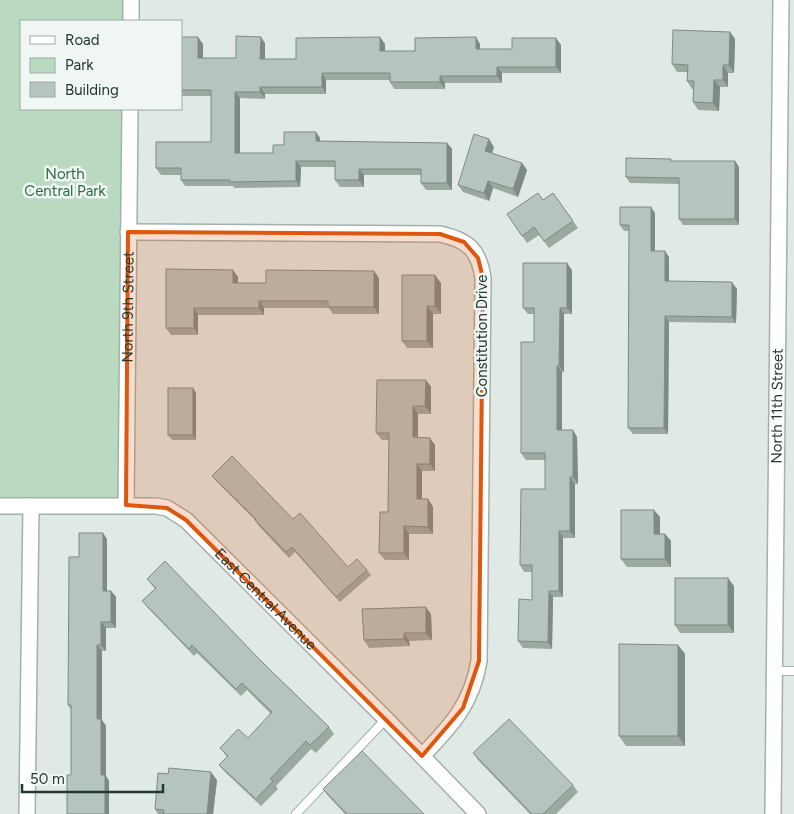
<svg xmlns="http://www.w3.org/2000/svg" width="794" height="814" font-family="Figtree,sans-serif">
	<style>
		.green { fill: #bad9c1 }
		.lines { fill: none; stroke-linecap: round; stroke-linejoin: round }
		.service-casing { stroke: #a3b0ab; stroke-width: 10 }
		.minor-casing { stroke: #a3b0ab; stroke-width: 18 }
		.service { stroke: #fff; stroke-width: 8 }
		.minor { stroke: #fff; stroke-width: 15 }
		.wall { fill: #9ca9a3 }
		.shaded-wall { fill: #7f8985 }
		.building { fill: #b5c4be; stroke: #7f8985 }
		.marked { fill: #de570e; fill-opacity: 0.2; stroke: #de570e; stroke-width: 4; stroke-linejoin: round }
		.labels { text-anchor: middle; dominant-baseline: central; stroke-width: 5; stroke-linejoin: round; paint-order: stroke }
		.park-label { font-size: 15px; fill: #306b45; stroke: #f0f6f3 }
		.street-label { font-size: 15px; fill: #223831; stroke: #f0f6f3 }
	</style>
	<rect width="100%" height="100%" fill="#e0e9e5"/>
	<path class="green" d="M0,0H131V21H21V109H130L126,505H0Z"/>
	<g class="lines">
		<defs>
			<g id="service">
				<path d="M775,671H794"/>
				<path d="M296,814L386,719"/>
			</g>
			<g id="minor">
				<path d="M131,21V0"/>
				<path d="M128,232L440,234C468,240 479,250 483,278L479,661C472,704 451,726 422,756"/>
				<path id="s1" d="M126,505L130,109"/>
				<path id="s2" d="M0,506H156L167,508L186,520L386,719L478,814"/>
				<path d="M27,814L31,506"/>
				<path id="s3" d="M773,814L781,0"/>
			</g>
		</defs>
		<use href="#service" class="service-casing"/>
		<use href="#minor" class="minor-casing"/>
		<use href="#service" class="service"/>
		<use href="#minor" class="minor"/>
	</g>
	<g class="wall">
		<path d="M730,32L735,39L734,73H728V87H720L719,111L698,110L693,102L694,89H692L687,81V72H677L672,64Z"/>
		<path d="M181,37L203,44V58H236L265,43V59H296L385,44V51H415L480,44V49H512L561,45V73H502V83H445V89H394L390,82V80H326V94H265V99L240,98V153H273L284,145L320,138V141L447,143L452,149V190H426L421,183V175H364V187H340L335,180V167H301L300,187L234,188L233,186H185L181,180V175H161L156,168L211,142V96H181Z"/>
		<path d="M494,147L492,153L522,163L527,170L518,197L493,188L489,201L463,192L458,185Z"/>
		<path d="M673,161H735L739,167V225H683L679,219V184L630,183L626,177Z"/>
		<path d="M553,193L578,228L549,248L539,235L527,243L507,214L543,200Z"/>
		<path d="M655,213V251L669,257V281L737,289L736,323L669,322L668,434H633L628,428L629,231H624L620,225Z"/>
		<path d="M166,269L238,277V283H266L379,278V314H333L329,308H264V315H198V335H171L166,328Z"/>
		<path d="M572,270V314H564V372H562V430L577,437L578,484H575V538H563V597H553L552,649L523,648L518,641L532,600V572H524L520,565L545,489V460H526L521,453L534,342V314H528L523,308Z"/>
		<path d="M441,283V314H433V348H407L402,341Z"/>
		<path d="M426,380L431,387V414H418V438L435,445V471H422V499H428L433,507V534H409V560H385L379,553L388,512L389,440H382L376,433Z"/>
		<path d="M193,388L196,393V440H172L168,435Z"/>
		<path d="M212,476L293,519L348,567L367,570L371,575L340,602L295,552L289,558L258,525L255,520L216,481Z"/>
		<path d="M660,517V534H665L671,541V567H627L621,559Z"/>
		<path d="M107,539V591H111L116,597V628H106V651H102V720L106,726V776L109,781V814L71,775V710L68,705L79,557Z"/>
		<path d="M147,579L262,662L329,727L334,734L316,753L311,749L276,786L278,789L261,806L225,772L219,765L227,757L220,748L248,738L271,714L247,690L241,696L197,653L194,656L148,608L142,601L155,589Z"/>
		<path d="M734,586V633H680L675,625Z"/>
		<path d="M431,614L432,640L409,641L410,646L369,648L364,640Z"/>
		<path d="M678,645L685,654V746H626L619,736Z"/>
		<path d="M473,753L573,785L578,792L556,814H530L478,760Z"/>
		<path d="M217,780L213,814H158L155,809Z"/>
		<path d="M323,789L424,814H345L329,797Z"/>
	</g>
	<g class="shaded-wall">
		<path d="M730,32L735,39L734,73L729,65Z"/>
		<path d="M198,37L203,44V65L198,58Z"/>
		<path d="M261,37L265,43V66L260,59Z"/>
		<path d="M380,37L385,44V58L380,51Z"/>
		<path d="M476,37L480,44V56L476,49Z"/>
		<path d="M556,38L561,45V73L556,67Z"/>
		<path d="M723,65L728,73V87L723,80Z"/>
		<path d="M497,67L502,73V83L497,76Z"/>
		<path d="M322,73L326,80V94L322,87Z"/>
		<path d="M440,76L445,83V89L440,82Z"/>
		<path d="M714,80L720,87L719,111L713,103Z"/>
		<path d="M260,87L265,94V99L260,92Z"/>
		<path d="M235,92L240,98V160L235,153Z"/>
		<path d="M316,132L320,138V148L316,141Z"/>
		<path d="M489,139L494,147L490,159L485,151Z"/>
		<path d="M447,143L452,149V190L447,183Z"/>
		<path d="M296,161L301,167L300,187L296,181Z"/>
		<path d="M735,161L739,167V225L735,219Z"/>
		<path d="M522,163L527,170L518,197L513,189Z"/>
		<path d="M359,169L364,175V187L359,180Z"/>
		<path d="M488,181L493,188L489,201L484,193Z"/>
		<path d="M651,207L655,213V257L651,251Z"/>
		<path d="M665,251L669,257V287L665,281Z"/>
		<path d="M567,263L572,270V314L567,308Z"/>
		<path d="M233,270L238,277V290L233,283Z"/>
		<path d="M374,271L379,278V314L374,307Z"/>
		<path d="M435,275L441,283V314L435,306Z"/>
		<path d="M732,282L737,289L736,323L732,317Z"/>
		<path d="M259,301L264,308V315L259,308Z"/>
		<path d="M427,306L433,314V348L427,341Z"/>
		<path d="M194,308L198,315V335L194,328Z"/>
		<path d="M560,308L564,314V372L559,366Z"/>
		<path d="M665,316L669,322L668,434L664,428Z"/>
		<path d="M557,366L562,372V437L557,430Z"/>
		<path d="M426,380L431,387V414L425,406Z"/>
		<path d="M193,388L196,393V440L193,435Z"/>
		<path d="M413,406L418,414V445L413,437Z"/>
		<path d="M573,430L577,437L578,484L573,477Z"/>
		<path d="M430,438L435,445V471L430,464Z"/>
		<path d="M417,464L422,471V507L417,499Z"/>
		<path d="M570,477L575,484V538L570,531Z"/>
		<path d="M428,499L433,507V534L428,527Z"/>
		<path d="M654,510L660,517V541L654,534Z"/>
		<path d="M404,526L409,534V560L404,553Z"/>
		<path d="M559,531L563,538V597L559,591Z"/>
		<path d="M103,533L107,539V597L103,591Z"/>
		<path d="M665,534L671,541V567L665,559Z"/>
		<path d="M728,578L734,586V633L728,625Z"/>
		<path d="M111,591L116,597V628L111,622Z"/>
		<path d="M549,591L553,597L552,649L548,642Z"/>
		<path d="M426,607L431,614L432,640L426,633Z"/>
		<path d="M101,622L106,628V651L101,645Z"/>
		<path d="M404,633L409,641L410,646L404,639Z"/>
		<path d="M97,645L102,651V720L106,726V776L109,781V814H105L97,719Z"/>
		<path d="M678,645L685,654V746L678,736Z"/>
		<path d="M211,772L217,780L213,814H207Z"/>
	</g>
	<g class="building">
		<path d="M673,30L730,32L729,65H723V80H714L713,103L693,102L694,81H687L688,65L672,64Z"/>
		<path d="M236,36L261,37L260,59H296V38L380,37V51H415V38L476,37V49H512V38H556V67H497V76H440V82H390V73H322V87H260V92H235V153H273V145H284V132H316V141L447,143V183H421V169H359V180H335V161H296V181L230,182V180H181V168H156V142H211V90H181V37H198V58H236Z"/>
		<path d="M474,134L489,139L485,151L522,163L513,189L488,181L484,193L458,185Z"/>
		<path d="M626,158L671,159V161H735V219H679V178L626,177Z"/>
		<path d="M538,193L543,200L553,193L573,221L544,241L534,227L522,236L507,214Z"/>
		<path d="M620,207H651V251H665V281L732,282V317L665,316L664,428H628L629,225H620Z"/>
		<path d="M523,263H567V308H560L559,366H557V430H573V477H570V531H559V591H549L548,642L518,641L519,599L532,600V565H520L521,489H545V453H521V342H534V308H523Z"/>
		<path d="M166,269L233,270V283H266V270L374,271V307H328V301H259V308H194V328H166Z"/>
		<path d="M402,275H435V306H427V341H402Z"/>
		<path d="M377,380H426L425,406H413V437L430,438V464H417V499H428V527L404,526V553H379L380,512H388L389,433H376Z"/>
		<rect x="168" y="388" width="25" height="47"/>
		<path d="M232,456L293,519L300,513L348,567L357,559L367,570L336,597L292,547L286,552L255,520L256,519L212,476Z"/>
		<path d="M621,510H654V534H665V559H621Z"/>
		<path d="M79,533H103V591H111V622H101V645H97V719H101V775H105V814H67V775H71V705H68L69,557H79Z"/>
		<path d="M165,561L262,662L329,727L310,745L306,741L270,779L273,781L256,799L219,765L228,756L220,748L238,729L248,738L272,712L242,683L236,689L192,645L189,649L142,601L156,588L147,579Z"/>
		<rect x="675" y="578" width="53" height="47"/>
		<path d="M426,607V633H404V639L364,640L362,609Z"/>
		<path d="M619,644L678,645V736H619Z"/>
		<path d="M509,719L573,785L543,814H532L473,753Z"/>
		<path d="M362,751L424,814H347L323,789Z"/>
		<path d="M169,768L211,772L207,814H163L164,810L155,809L158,773L168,774Z"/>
	</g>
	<path class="marked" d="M128,232L440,234L464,242L478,258L483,278L479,661L463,708L422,756L186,520L167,508L126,505Z"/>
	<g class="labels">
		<g class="park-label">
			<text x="65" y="174">North<tspan x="65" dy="17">Central Park</tspan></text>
		</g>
		<g class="street-label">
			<text stroke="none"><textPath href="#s1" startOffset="198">North 9th Street</textPath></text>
			<text transform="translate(482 336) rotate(-90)">Constitution Drive</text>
			<text stroke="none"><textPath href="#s3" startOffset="408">North 11th Street</textPath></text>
			<text stroke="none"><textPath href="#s2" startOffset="302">East Central Avenue</textPath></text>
		</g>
	</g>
	<rect x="20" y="20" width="162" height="90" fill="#f0f6f3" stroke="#9eaaa5"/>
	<rect x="30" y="36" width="25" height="8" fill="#ffffff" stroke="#9eaaa5"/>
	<text x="65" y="45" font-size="15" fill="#223831">Road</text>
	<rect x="30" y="58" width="25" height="15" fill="#bad9c1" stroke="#9eaaa5"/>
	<text x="65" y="70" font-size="15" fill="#223831">Park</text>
	<rect x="30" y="82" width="25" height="15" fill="#b5c4be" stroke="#9eaaa5"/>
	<text x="65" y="95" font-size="15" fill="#223831">Building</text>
	<path d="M22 784v8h141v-8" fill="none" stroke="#223831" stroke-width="2.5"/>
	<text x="30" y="784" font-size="15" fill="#223831" stroke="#f0f6f3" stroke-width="4" paint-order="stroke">50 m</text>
</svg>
